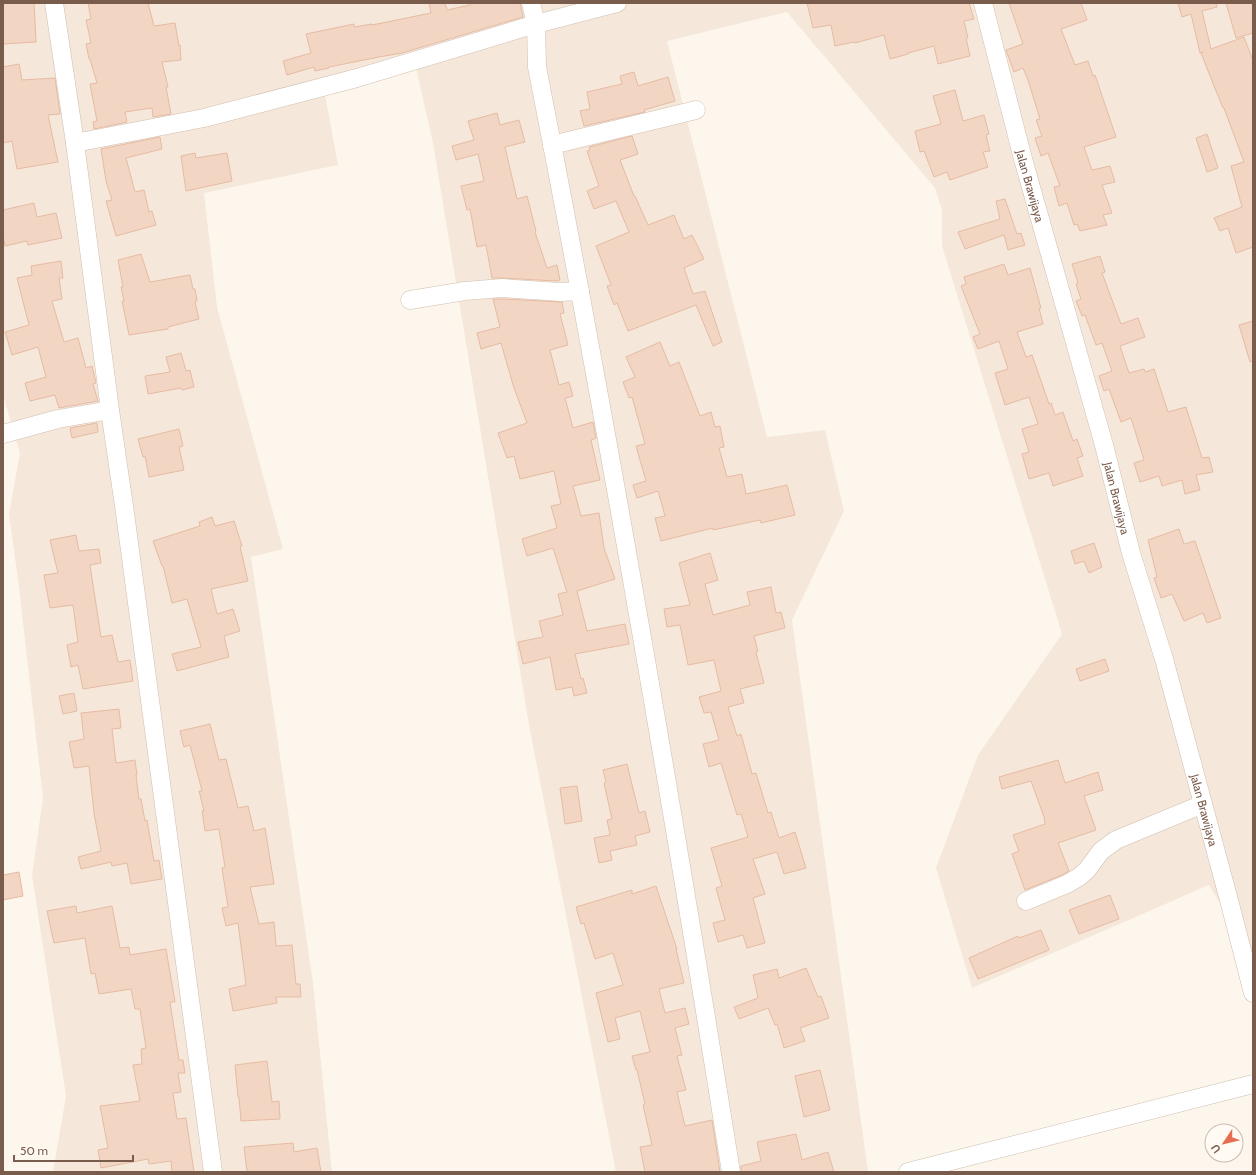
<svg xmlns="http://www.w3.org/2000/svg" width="1256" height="1175" font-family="Cabin,sans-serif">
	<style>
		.residential { fill: #f5e8da }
		.building { fill: #f3d5c3; stroke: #e6bba3 }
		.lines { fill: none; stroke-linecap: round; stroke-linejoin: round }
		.minor-casing { stroke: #d1beb0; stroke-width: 19 }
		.minor { stroke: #fff; stroke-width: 18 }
		.labels { text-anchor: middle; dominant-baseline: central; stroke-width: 3; stroke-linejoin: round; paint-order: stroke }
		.street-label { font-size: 12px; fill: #7a5c4d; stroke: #fffaf3 }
	</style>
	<rect width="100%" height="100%" fill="#fdf6ec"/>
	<path class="residential" d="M3,3H1253V958L1209,885L972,988L936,868L978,755L1062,634L942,246V210L935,188L787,12L667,41L767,437L825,430L844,511L792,620L868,1172H616L529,725L433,143L416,68L324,89L338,165L204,193L217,307L283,549L251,557L313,983L332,1172H53L66,1096L32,875L43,798L19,587L9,514L20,453L3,395Z"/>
	<g class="building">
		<path d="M3,3H34L36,42L3,44Z"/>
		<path d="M88,3H148L154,26L175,23L179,46L180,45L181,60L162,62L168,87H166L171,114L153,117L152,108L125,112L127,122L94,129L93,122L97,121L90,84L97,83L90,59H89L86,44L91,43L86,20L91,19Z"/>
		<path d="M429,3H445L447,10L470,5V3H520L523,17L402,53L379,57L329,67V68L315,71L314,67L287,75L283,61L311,53L306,34L354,24V27L372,24V25L431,13Z"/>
		<path d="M807,3H969L974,19L964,21L968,38H966L970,56L938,64L934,46L908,53V54L890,59L884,35L855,43L854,42L835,46L831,25L813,28Z"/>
		<path d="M1009,3H1081L1087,20L1061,29L1075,65L1088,61L1093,76L1095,75L1116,137L1084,147L1092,170L1110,166L1115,182L1102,185L1112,213L1103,215L1107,225L1080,231L1077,224L1074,225L1067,203L1059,206L1054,187L1060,186L1048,153L1041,156L1035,138L1042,136L1036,120L1040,119L1028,80L1023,68L1014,72L1006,50L1023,44Z"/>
		<path d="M1178,3H1217V7L1202,11L1211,49L1244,37L1253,61V247L1236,253L1228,228L1220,231L1214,218L1242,207L1231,166L1244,162L1224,108H1223L1214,86L1201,53L1203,52L1200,53L1191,14L1182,17Z"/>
		<path d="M1226,3H1253V33L1236,38Z"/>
		<path d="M19,64L22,80L55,78L60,114L48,115L58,162L17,169L12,141L3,143V67Z"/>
		<path d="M634,72L638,86L668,77L675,101L644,110L645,112L584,126L580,111L590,109L587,92L622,84L620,76Z"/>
		<path d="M955,90L963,121L984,115L989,134L986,135L990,151L983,152L988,167L950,180L947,172L934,177L924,151L920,152L915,131L941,124L933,96Z"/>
		<path d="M497,113L500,125L519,120L525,142L505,147L517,199L527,196L536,231L535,232L547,268L557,265L560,280L556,281L503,278H492L486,245L477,247L470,209L467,210L461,186L484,181L478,154L456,160L452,146L474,140L468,121Z"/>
		<path d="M1207,134L1218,168L1207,172L1196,138Z"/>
		<path d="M632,136L638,154L620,160L634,196H635L648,225L674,215L684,239L692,235L704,259L684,268L693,294L705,291L722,342L713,346L696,305L628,331L617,303L614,305L607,286L611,285L596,246L629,232L616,201L594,209L587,191L599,186L587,151L590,150L589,147Z"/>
		<path d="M160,137L162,149L126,158L135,192L144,190L149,212L152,211L156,225L116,236L106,201L112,200L106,181L101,149Z"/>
		<path d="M195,153L196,158L227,153L232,181L186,191L181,156Z"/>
		<path d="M1005,199L1017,234L1021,233L1025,245L1008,250L1004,235L965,249L958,232L1000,219L996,201Z"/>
		<path d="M34,203L37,217L56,213L62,238L28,245L27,241L5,246L3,236V210Z"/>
		<path d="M141,254L150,282L190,275L193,289H195L197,301L195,302L199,319L168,327V329L129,335L122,301H124L121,287H123L118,260Z"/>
		<path d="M1100,256L1105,272L1102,273L1121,324L1138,318L1145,337L1120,346L1129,373L1144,369L1145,372L1154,369L1168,412L1186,407L1202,458L1209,457L1213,472L1196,475L1200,490L1185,494L1182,480L1162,486L1159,476L1140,482L1134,463L1144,460L1131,418L1121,422L1109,389L1104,391L1099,376L1112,371L1102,343L1096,345L1085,315L1082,316L1076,301L1081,299L1076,284L1078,283L1072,264Z"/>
		<path d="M61,261L63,278H59L62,299L52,301L64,342L78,338L86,368L92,366L96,383L93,384L98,401L59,408L55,395L30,401L25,383L46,377L38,347L12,355L5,332L29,325L17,278L32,275L31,266Z"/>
		<path d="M1004,264L1008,275L1030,268L1041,308H1039L1043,324L1017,332L1026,357L1032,355L1049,404L1051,403L1055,415L1063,412L1073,441L1077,439L1083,456L1077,458L1083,476L1053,486L1049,473L1029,479L1022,454L1029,452L1022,429L1038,424L1029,397L1005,405L995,373L1008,369L999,341L978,349L973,337L980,334L961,286L966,284L964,277Z"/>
		<path d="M493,299H502L562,302L564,313L560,314L568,345L550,350L559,385L569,382L573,396L565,398L573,428L593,422L596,438L591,440L600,480L573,486L581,516L599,513L604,548L615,579L577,591L587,631L625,624L629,644L575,654L581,679L583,678L587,693L574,696L572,687L556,690L550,657L523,664L518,642L543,637L539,621L563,615L558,594L567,592L553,548L527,556L522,539L557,528L551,506L561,504L554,471L520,479L514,456L507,458L498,433L527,423L513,385L501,343L481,349L477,333L500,327Z"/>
		<path d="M1253,321V361L1250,362L1239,325Z"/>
		<path d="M660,342L670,366L679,362L700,416L711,412L715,427L720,426L724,447L719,448L727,477L742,474L746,494L787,485L795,515L761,523L760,520L713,530V528L661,541L655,518L665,516L658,491L637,498L633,485L646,481L636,446L645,444L632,397L629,398L623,382L635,377L626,357Z"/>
		<path d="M181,353L186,371L190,370L194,387L182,390L181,388L148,394L145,376L170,372L166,357Z"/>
		<path d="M97,423L98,432L72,438L70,428Z"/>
		<path d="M179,429L183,446L179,447L184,470L149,477L145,456L143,457L138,439Z"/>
		<path d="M212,517L215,526L234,521L242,546H240L248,581L211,589L217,614L233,609L240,631L224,636L229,657L177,671L172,654L201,647L187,599L172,603L163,566H162L153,541L200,526L199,522Z"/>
		<path d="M1179,529L1184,544L1195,541L1221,618L1207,623L1203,613L1184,621L1172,594L1161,598L1154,578L1157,577L1148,540Z"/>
		<path d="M76,535L79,551L99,549L101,563L90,565L101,637L112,635L118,662L130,660L133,681L83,689L78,665L71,667L67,645L78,642L73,605L50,608L44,575L58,573L50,540Z"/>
		<path d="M1094,543L1102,567L1089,573L1084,561L1075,564L1071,551Z"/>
		<path d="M710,553L718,580L705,584L713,615L750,605L747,592L771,587L776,613L781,612L785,628L754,636L758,651L756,652L764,683L740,689L744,703L728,707L737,736L741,734L752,774L756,773L768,813L771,812L779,838L795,832L806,868L784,874L777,852L753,859L765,894L753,898L765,943L747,948L743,935L718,942L713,923L725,920L716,888L722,886L711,848L748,837L741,814L737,815L721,763L709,767L703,744L719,740L711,712L704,713L699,697L721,691L714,660L688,665L680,625L667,627L664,609L690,605L679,563Z"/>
		<path d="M1105,659L1109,671L1080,681L1076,669Z"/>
		<path d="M74,693L77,711L63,714L59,696Z"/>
		<path d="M119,709L121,728L112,729L116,763L135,760L137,775H136L139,799H141L145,821L147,820L154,861L159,860L162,879L131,884L127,863L112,866L111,862L81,869L78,857L101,851L94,813L89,766L74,768L69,742L84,739L81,713Z"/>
		<path d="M210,724L219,760L226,759L238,808L248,806L254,831L265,828L274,884L250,887L259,924L274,922L276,946L292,945L296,984H300L301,997H276L277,1003L233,1011L229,989L246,985L238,923L226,926L222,908L228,907L222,868L225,867L219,829L205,831L202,811H204L199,791H202L190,745L184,747L180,731Z"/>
		<path d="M1058,760L1065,783L1098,772L1103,790L1084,796L1096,830L1058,843L1069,871L1062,875L1025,890L1012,854L1019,851L1013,835L1045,824L1044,817L1031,781L1002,789L999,777Z"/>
		<path d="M627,764L639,813L645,811L650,832L635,836L637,845L610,851L612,860L599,863L594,838L610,835L607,820L612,819L604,783L606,782L603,770Z"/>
		<path d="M577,786L582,821L565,824L560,788Z"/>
		<path d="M19,872L23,896L3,900V875Z"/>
		<path d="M656,886L677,949H676L684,983L659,989L665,1013L685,1008L689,1024L675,1028L682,1055L677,1056L686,1090L677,1092L685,1126L712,1120L720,1172H645L640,1147L652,1145L643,1105L645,1104L637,1070H636L632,1056L650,1052L640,1011L615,1018L620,1039L608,1042L596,993L623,985L613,953L595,959L584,923L581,924L576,907L632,890V894Z"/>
		<path d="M1110,895L1119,919L1079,934L1069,910Z"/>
		<path d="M76,906L77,913L112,906L120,948L129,947L130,955L166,949L175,1002H170L179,1060H183L185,1073H178L181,1092L173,1093L177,1119L186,1118L194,1172H172L171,1161L149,1164L148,1159L101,1168L98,1150L108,1148L100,1106L140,1101L133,1065L142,1064L141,1049L146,1048L140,1009H135L131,989L99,994L95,973L91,974L85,938L54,943L47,911Z"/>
		<path d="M1041,930L1049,950L978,979L969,958L1018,936L1019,938Z"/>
		<path d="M806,968L818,997L821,996L829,1018L800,1028L805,1041L784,1048L777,1024L775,1025L768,1008L739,1019L734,1007L758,998L753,975L777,969L779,978Z"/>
		<path d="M267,1061L272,1102L279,1101L280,1119L241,1121L239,1097H238L235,1065Z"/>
		<path d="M820,1070L830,1110L804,1117L795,1076Z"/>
		<path d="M796,1134L802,1160L828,1152L834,1172H741V1166L761,1161L757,1142Z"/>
		<path d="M293,1143L294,1152L317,1148L321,1172H247L244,1147Z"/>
	</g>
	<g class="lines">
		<defs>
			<g id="minor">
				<path d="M54,3L75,143L110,410L125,513L213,1172"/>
				<path d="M531,3L536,24L537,67C609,434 672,803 731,1172"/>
				<path id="s1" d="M983,3L1023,159L1104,445L1131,553L1164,659L1230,904L1253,993"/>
				<path d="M75,143L204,118L357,78L536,24L617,3"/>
				<path d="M552,145L696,110"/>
				<path d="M410,300L465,291L502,288L560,292L580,291"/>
				<path d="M3,434L58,419L110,410"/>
				<path d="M1026,901L1067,884L1079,877L1087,870L1101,851L1116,840L1203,804"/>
				<path d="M908,1172L1253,1084"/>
			</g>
		</defs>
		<use href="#minor" class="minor-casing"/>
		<use href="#minor" class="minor"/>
	</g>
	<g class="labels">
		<g class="street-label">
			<text stroke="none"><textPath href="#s1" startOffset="189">Jalan Brawijaya</textPath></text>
			<text stroke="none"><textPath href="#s1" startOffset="513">Jalan Brawijaya</textPath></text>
			<text stroke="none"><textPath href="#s1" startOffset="837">Jalan Brawijaya</textPath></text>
		</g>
	</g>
	<rect width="1256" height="1175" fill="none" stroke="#7a5c4d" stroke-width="8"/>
	<g transform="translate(1224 1143) rotate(235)"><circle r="19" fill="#fffaf3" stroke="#cabbb1"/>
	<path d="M0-3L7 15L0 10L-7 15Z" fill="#e76f51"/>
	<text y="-6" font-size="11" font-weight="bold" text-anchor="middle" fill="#7a5c4d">U</text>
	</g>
	<path d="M14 1155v6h119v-6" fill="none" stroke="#7a5c4d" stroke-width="2"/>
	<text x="20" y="1155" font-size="12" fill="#7a5c4d" stroke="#fffaf3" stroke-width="3" paint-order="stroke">50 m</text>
</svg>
